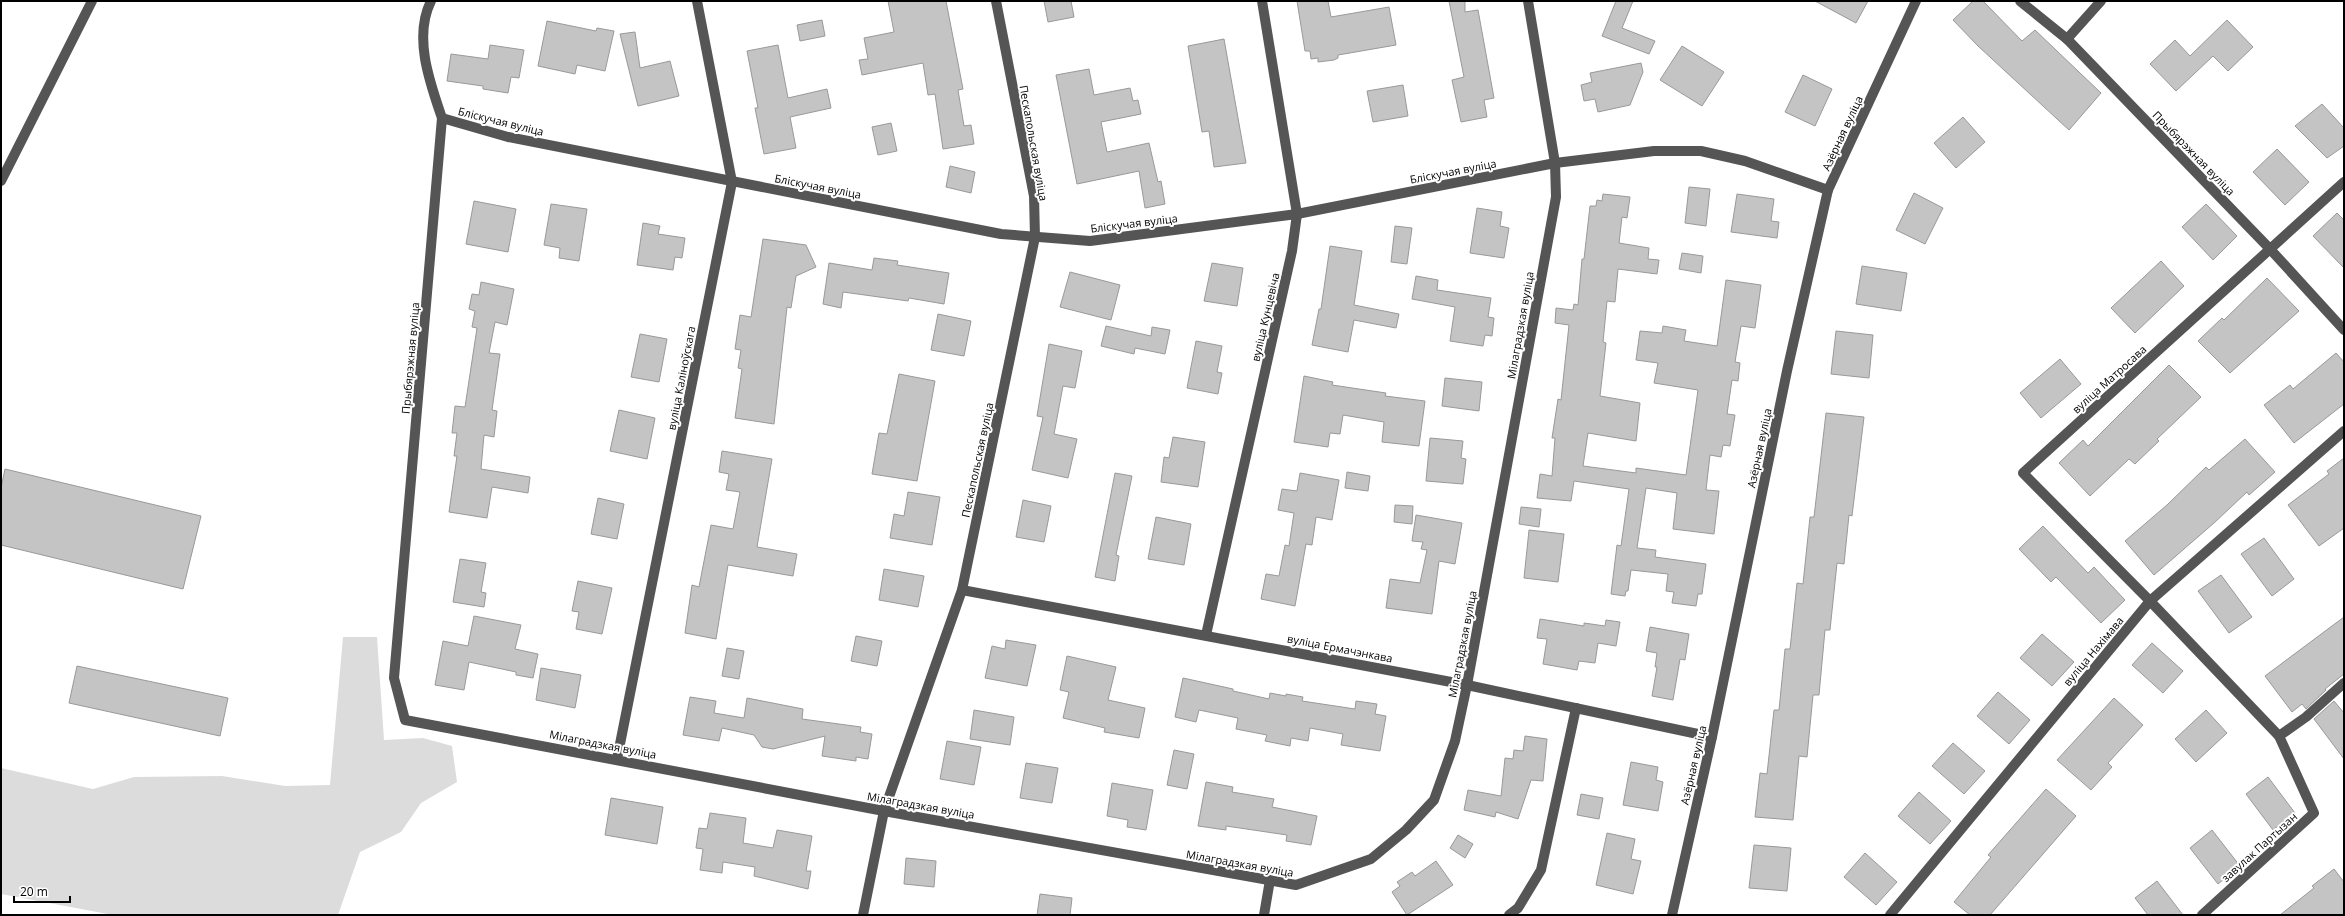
<svg xmlns="http://www.w3.org/2000/svg" width="2345" height="916" font-family="'Open Sans',sans-serif">
	<style>
		.green { fill: #dcdcdc }
		.building { fill: #c4c4c4; stroke: #999 }
		.lines { fill: none; stroke-linecap: round; stroke-linejoin: round }
		.minor { stroke: #555; stroke-width: 10 }
		.labels { text-anchor: middle; dominant-baseline: central; stroke-width: 4; stroke-linejoin: round; paint-order: stroke }
		.street-label { font-size: 11px; fill: #000; stroke: #fff }
	</style>
	<rect width="100%" height="100%" fill="#fff"/>
	<path class="green" d="M343,637H377L384,740L423,738L452,746L457,782L421,803L401,832L360,852L338,915H113L1,894V768L93,789L134,777L222,776L285,786L330,785Z"/>
	<g class="building">
		<path d="M888,1H946L963,89L958,90L964,126L971,125L974,144L943,149L935,94L928,95L923,63L862,75L859,60L868,59L864,38L894,32Z"/>
		<path d="M1044,1H1071L1074,17L1048,22Z"/>
		<path d="M1297,1H1328L1331,17L1389,7L1396,45L1338,55V58L1334,60L1318,62V58L1311,59L1310,51H1305Z"/>
		<path d="M1449,1H1465V12L1478,10L1494,98L1484,100L1487,117L1461,122L1452,80L1464,77Z"/>
		<path d="M1616,1H1633L1622,28L1655,41L1649,54L1602,36Z"/>
		<path d="M1815,1H1868L1856,23Z"/>
		<path d="M1973,1H1983L2022,41L2035,30L2101,93L2069,130L1978,46L1953,20Z"/>
		<path d="M822,20L825,36L800,41L797,25Z"/>
		<path d="M2227,20L2253,47L2228,71L2213,56L2176,91L2150,64L2175,40L2190,56Z"/>
		<path d="M547,21L596,31L597,28L614,31L605,71L577,65L575,74L538,66Z"/>
		<path d="M635,32L640,68L670,61L679,96L638,106L620,34Z"/>
		<path d="M1224,39L1246,163L1214,167L1209,131L1202,132L1188,46Z"/>
		<path d="M490,45L524,50L519,78L511,77L508,93L483,89V86L447,81L451,54L488,59Z"/>
		<path d="M778,45L788,98L827,89L831,108L790,117L796,148L764,154L755,108H758L747,51Z"/>
		<path d="M1682,46L1724,72L1702,106L1660,80Z"/>
		<path d="M1641,63L1643,72L1630,105L1598,112L1595,99L1584,101L1581,85L1592,82L1590,73Z"/>
		<path d="M1089,69L1094,95L1130,88L1133,101L1138,100L1141,114L1101,122L1107,152L1149,143L1158,182L1161,181L1165,204L1145,208L1139,171L1077,184L1056,75Z"/>
		<path d="M1803,75L1832,89L1815,126L1785,112Z"/>
		<path d="M1403,85L1408,116L1373,122L1367,91Z"/>
		<path d="M2322,104L2344,128V146L2327,158L2295,126Z"/>
		<path d="M1963,117L1985,142L1956,168L1934,143Z"/>
		<path d="M891,123L897,151L878,155L872,127Z"/>
		<path d="M2277,149L2309,182L2285,205L2253,172Z"/>
		<path d="M950,166L975,172L971,193L946,187Z"/>
		<path d="M1689,187L1710,189L1706,226L1685,223Z"/>
		<path d="M1914,193L1943,208L1925,244L1896,230Z"/>
		<path d="M1603,194L1630,197L1627,218L1622,217L1619,243L1649,248L1648,259L1659,260L1657,274L1618,269L1615,302L1607,301L1603,342L1606,343L1600,396L1640,403L1636,441L1588,433L1583,466L1636,473V468L1686,475L1698,390L1654,383L1658,363L1636,360L1640,331L1662,333L1663,326L1686,330L1684,341L1717,346L1726,280L1761,285L1755,328L1741,326L1735,362L1740,363L1738,381L1732,380L1727,414L1735,415L1730,446L1723,445L1721,457L1710,455L1706,490L1719,491L1714,534L1673,529L1677,493L1646,488L1637,548L1656,550L1655,557L1706,564L1702,594H1698L1696,606L1672,603L1674,592L1666,591L1668,574L1631,570L1628,591H1626L1625,596L1611,594L1617,545L1621,546L1629,489L1574,481L1571,501L1537,498L1540,474L1552,476L1555,438H1552L1558,399L1561,400L1569,325L1555,323L1556,308L1573,310L1574,304L1578,305L1582,259H1584L1590,206H1596L1597,200L1602,201Z"/>
		<path d="M1737,194L1774,199L1771,221L1779,222L1777,238L1731,232Z"/>
		<path d="M474,201L516,209L508,252L466,244Z"/>
		<path d="M551,204L587,209L579,261L559,258L560,248L544,245Z"/>
		<path d="M2206,204L2237,236L2213,260L2182,227Z"/>
		<path d="M1477,208L1502,212L1500,226L1509,228L1504,258L1470,253Z"/>
		<path d="M2337,213L2344,220V268L2313,236Z"/>
		<path d="M643,223L660,226L658,234L685,238L682,258L675,257L673,270L637,265Z"/>
		<path d="M1395,226L1412,228L1407,264L1391,262Z"/>
		<path d="M763,239L806,245L816,267L796,276L791,308L787,307L774,424L735,418L742,369L738,368L741,350L735,349L740,315L751,317Z"/>
		<path d="M1330,246L1362,251L1354,305L1399,314L1396,328L1354,320L1348,352L1312,345L1319,309H1321Z"/>
		<path d="M1682,253L1703,256L1701,273L1679,269Z"/>
		<path d="M874,258L898,261L897,265L949,273L944,304L909,298L908,301L843,292L841,308L823,304L829,263L872,270Z"/>
		<path d="M2161,261L2184,286L2135,333L2111,308Z"/>
		<path d="M1212,263L1243,268L1237,306L1204,301Z"/>
		<path d="M1862,266L1907,273L1901,311L1856,304Z"/>
		<path d="M1070,272L1120,285L1111,320L1060,307Z"/>
		<path d="M1416,276L1438,280L1437,290L1491,298L1488,317L1494,318L1492,336L1485,335L1483,346L1450,341L1455,307L1412,299Z"/>
		<path d="M2267,278L2299,311L2230,373L2198,341L2222,318L2224,320Z"/>
		<path d="M481,282L514,289L507,325L495,322L489,353L500,354L492,410L497,411L494,437L484,435L481,469L530,477L528,493L492,487L487,518L449,512L457,456H454L457,433H452L455,406L465,407L477,328L472,327L475,311L469,309L472,294L479,295Z"/>
		<path d="M938,314L971,321L964,356L931,350Z"/>
		<path d="M1106,326L1151,336L1152,327L1170,330L1165,354L1135,348L1134,354L1101,346Z"/>
		<path d="M1836,331L1873,335L1869,378L1831,374Z"/>
		<path d="M640,334L667,339L659,382L631,377Z"/>
		<path d="M1196,341L1222,346L1217,372L1222,373L1218,394L1187,388Z"/>
		<path d="M1049,344L1082,351L1075,388L1063,386L1054,434L1077,439L1068,478L1032,470L1043,417L1037,416Z"/>
		<path d="M2336,353L2344,362V404L2294,443L2264,405L2290,385L2293,389Z"/>
		<path d="M2060,359L2081,384L2041,418L2020,393Z"/>
		<path d="M2169,365L2201,397L2157,439L2159,441L2135,464L2129,459L2090,496L2059,463L2083,440L2088,446Z"/>
		<path d="M899,374L935,381L917,481L872,474L879,433L887,434Z"/>
		<path d="M1304,376L1333,382L1332,385L1386,393L1385,396L1425,401L1419,446L1382,442L1384,422L1343,415L1340,434L1330,433L1328,447L1294,442Z"/>
		<path d="M1445,378L1482,382L1479,411L1442,406Z"/>
		<path d="M619,410L655,418L647,459L610,451Z"/>
		<path d="M1826,413L1864,417L1852,516L1849,515L1844,564L1837,563L1830,630H1825L1819,695H1813L1807,757L1799,756L1793,820L1755,817L1760,773L1767,774L1774,710H1779L1785,649H1790L1797,583L1803,584L1810,517H1814Z"/>
		<path d="M1173,437L1205,442L1198,487L1161,482L1164,457L1169,458Z"/>
		<path d="M1430,438L1463,441L1461,458L1466,459L1463,484L1426,481Z"/>
		<path d="M2245,439L2275,472L2249,495L2247,492L2214,523L2154,575L2125,541L2167,505L2206,467L2209,470Z"/>
		<path d="M722,451L772,459L757,547L797,554L793,576L728,565L716,639L685,633L692,585L699,587L711,525L733,529L740,492L726,490L729,474L719,472Z"/>
		<path d="M2344,458V528L2319,546L2288,505L2329,474L2327,471Z"/>
		<path d="M5,469L201,516L183,589L1,545V488Z"/>
		<path d="M1347,472L1370,476L1368,491L1345,488Z"/>
		<path d="M1115,473L1132,476L1116,555L1119,556L1115,581L1095,577Z"/>
		<path d="M1300,473L1339,480L1332,520L1316,517L1312,545L1306,544L1295,606L1261,599L1266,574L1279,576L1285,545L1289,546L1294,513L1278,510L1282,489L1297,491Z"/>
		<path d="M908,492L940,497L932,545L890,538L894,514L904,516Z"/>
		<path d="M598,498L624,504L617,539L591,534Z"/>
		<path d="M1023,500L1051,506L1044,542L1016,537Z"/>
		<path d="M1395,505L1413,506L1412,524L1394,522Z"/>
		<path d="M1521,507L1541,509L1539,527L1519,524Z"/>
		<path d="M1416,515L1462,523L1455,564L1439,561L1432,614L1386,608L1390,579L1420,583L1427,550L1421,549L1423,542L1412,541Z"/>
		<path d="M1156,517L1191,524L1184,565L1148,559Z"/>
		<path d="M2043,526L2088,573L2094,567L2125,600L2101,623L2056,577L2051,582L2019,549Z"/>
		<path d="M1529,530L1564,534L1558,582L1524,578Z"/>
		<path d="M2264,538L2294,579L2272,596L2241,554Z"/>
		<path d="M460,559L486,563L481,592L486,593L484,607L453,602Z"/>
		<path d="M884,569L924,576L918,607L879,600Z"/>
		<path d="M2221,575L2252,617L2229,633L2198,591Z"/>
		<path d="M578,581L612,588L602,634L576,629L579,612L572,611Z"/>
		<path d="M474,616L521,625L515,649L538,654L533,678L516,675V672L469,662L464,690L435,685L443,641L468,646Z"/>
		<path d="M2344,617V674L2325,689L2326,690L2306,709L2302,704L2292,712L2265,676Z"/>
		<path d="M1540,619L1584,626V623L1605,626L1606,620L1620,622L1616,646L1598,643L1595,663L1579,661L1577,670L1543,664L1547,639L1537,638Z"/>
		<path d="M1650,627L1689,634L1685,660L1680,659L1673,700L1652,696L1657,667H1655L1657,653L1646,651Z"/>
		<path d="M2042,634L2074,662L2052,686L2020,658Z"/>
		<path d="M856,636L882,641L877,666L851,661Z"/>
		<path d="M1006,640L1036,645L1027,686L985,678L992,646L1005,649Z"/>
		<path d="M2152,643L2183,671L2163,693L2132,665Z"/>
		<path d="M727,648L744,651L739,679L722,676Z"/>
		<path d="M1067,656L1116,667L1108,700L1145,708L1139,738L1104,732L1105,728L1063,718L1069,692L1060,690Z"/>
		<path d="M77,666L228,698L220,736L69,703Z"/>
		<path d="M541,668L581,675L575,708L536,700Z"/>
		<path d="M1183,678L1233,689V691L1269,699L1270,693L1286,696V694L1303,697L1302,701L1355,709L1356,701L1377,704L1375,714L1386,716L1380,751L1341,745L1343,734L1310,728L1308,741L1291,738L1290,746L1265,741L1267,735L1236,729L1238,718L1199,710L1196,722L1175,717Z"/>
		<path d="M1998,692L2030,720L2009,744L1977,716Z"/>
		<path d="M690,697L716,701L714,713L744,718L747,698L803,709L802,719L861,727L860,732L872,734L868,759L856,757V761L822,756L825,736L773,749L762,747L754,735L722,728L719,741L683,735Z"/>
		<path d="M2114,698L2143,725L2108,763L2112,767L2091,790L2057,760Z"/>
		<path d="M2334,701L2344,713V759L2314,719Z"/>
		<path d="M974,710L1014,717L1010,745L970,739Z"/>
		<path d="M2206,710L2227,733L2196,762L2175,739Z"/>
		<path d="M1525,736L1547,739L1543,781L1531,780L1518,819L1496,812L1495,817L1464,810L1468,790L1501,796L1505,758L1513,759L1514,750L1523,751Z"/>
		<path d="M947,741L981,747L974,785L940,779Z"/>
		<path d="M1953,743L1985,771L1964,794L1932,766Z"/>
		<path d="M1174,750L1194,754L1187,789L1167,785Z"/>
		<path d="M1631,762L1658,767L1656,780L1663,782L1658,811L1623,805Z"/>
		<path d="M1026,763L1058,768L1052,803L1020,798Z"/>
		<path d="M2268,777L2295,813L2273,830L2246,794Z"/>
		<path d="M1206,782L1233,787L1232,792L1274,799L1272,807L1317,816L1311,845L1286,841L1287,835L1226,826V830L1198,826Z"/>
		<path d="M1112,783L1153,790L1146,830L1127,827L1128,820L1107,816Z"/>
		<path d="M2046,789L2076,816L1990,915H1970L1954,902L1991,857L1988,855Z"/>
		<path d="M1919,792L1951,821L1930,844L1898,816Z"/>
		<path d="M1581,794L1603,798L1599,819L1577,815Z"/>
		<path d="M611,798L663,807L657,844L605,835Z"/>
		<path d="M710,813L746,818L743,843L773,848L777,830L812,836L806,871H811L808,889L754,876L755,867L723,862L722,873L700,870L703,849L696,848L699,828L707,829Z"/>
		<path d="M2212,830L2240,866L2218,884L2190,848Z"/>
		<path d="M1607,833L1635,839L1631,859L1641,861L1633,894L1596,885Z"/>
		<path d="M1458,835L1473,844L1465,858L1450,848Z"/>
		<path d="M1754,845L1791,848L1787,891L1749,888Z"/>
		<path d="M1865,853L1897,882L1876,905L1844,877Z"/>
		<path d="M906,858L936,861L934,887L904,884Z"/>
		<path d="M1436,861L1453,885L1407,915L1392,892L1400,886L1397,882L1412,872L1415,876Z"/>
		<path d="M2334,869L2344,882V915H2280L2314,888L2312,886Z"/>
		<path d="M2157,881L2183,915H2148L2135,898Z"/>
		<path d="M1040,894L1072,898L1070,915H1037Z"/>
	</g>
	<g class="lines">
		<g class="minor">
			<path d="M431,1C413,37 430,83 442,118L394,678L405,720L884,811L1296,885L1371,859L1406,830L1434,800L1455,741L1467,685L1556,197L1555,163L1528,1"/>
			<path d="M2020,1L2067,39L2270,249L2344,330"/>
			<path d="M2067,39L2101,1"/>
			<path d="M442,118L508,137L1001,234L1090,241L1297,214L1555,163L1654,151H1701L1745,161L1828,190"/>
			<path d="M1,181L92,1"/>
			<path d="M962,590L1467,685L1712,737"/>
			<path d="M1206,635L1292,251L1297,214L1262,1"/>
			<path d="M2279,736L2306,717L2344,683"/>
			<path d="M617,759L732,182L697,1"/>
			<path d="M863,915L884,811L962,590L1035,237L1034,196L996,1"/>
			<path d="M1264,915L1270,880"/>
			<path d="M1509,915L1518,908L1541,870L1576,708"/>
			<path d="M1672,915L1712,737L1787,371L1828,190L1916,1"/>
			<path d="M1890,915L2150,601L2344,431"/>
			<path d="M2202,915L2314,813L2279,736L2150,601L2023,473L2344,182"/>
		</g>
	</g>
	<g class="labels">
		<g class="street-label">
			<text transform="translate(501 121) rotate(14)">Бліскучая вуліца</text>
			<text transform="translate(1842 133) rotate(-65)">Азёрная вуліца</text>
			<text transform="translate(1034 143) rotate(80)">Пескапольская вуліца</text>
			<text transform="translate(2194 153) rotate(46)">Прыбярэжная вуліца</text>
			<text transform="translate(1453 171) rotate(-11)">Бліскучая вуліца</text>
			<text transform="translate(818 186) rotate(11)">Бліскучая вуліца</text>
			<text transform="translate(1134 223) rotate(-7)">Бліскучая вуліца</text>
			<text transform="translate(1265 317) rotate(-77)">вуліца Кунцевіча</text>
			<text transform="translate(1520 325) rotate(-80)">Мілаградзкая вуліца</text>
			<text transform="translate(410 358) rotate(-85)">Прыбярэжная вуліца</text>
			<text transform="translate(681 378) rotate(-79)">вуліца Каліноўскага</text>
			<text transform="translate(2109 379) rotate(-42)">вуліца Матросава</text>
			<text transform="translate(1759 448) rotate(-78)">Азёрная вуліца</text>
			<text transform="translate(977 460) rotate(-78)">Пескапольская вуліца</text>
			<text transform="translate(1462 644) rotate(-79)">Мілаградзкая вуліца</text>
			<text transform="translate(1340 648) rotate(11)">вуліца Ермачэнкава</text>
			<text transform="translate(2093 651) rotate(-50)">вуліца Нахімава</text>
			<text transform="translate(603 744) rotate(11)">Мілаградзкая вуліца</text>
			<text transform="translate(1693 765) rotate(-77)">Азёрная вуліца</text>
			<text transform="translate(921 805) rotate(10)">Мілаградзкая вуліца</text>
			<text transform="translate(2259 847) rotate(-42)">завулак Партызан</text>
			<text transform="translate(1240 863) rotate(10)">Мілаградзкая вуліца</text>
		</g>
	</g>
	<rect width="2345" height="916" fill="none" stroke="#000000" stroke-width="4"/>
	<path d="M14 896v6h56v-6" fill="none" stroke="#000000" stroke-width="2"/>
	<text x="20" y="896" font-size="12" fill="#000000" stroke="#ffffff" stroke-width="3" paint-order="stroke">20 m</text>
</svg>
